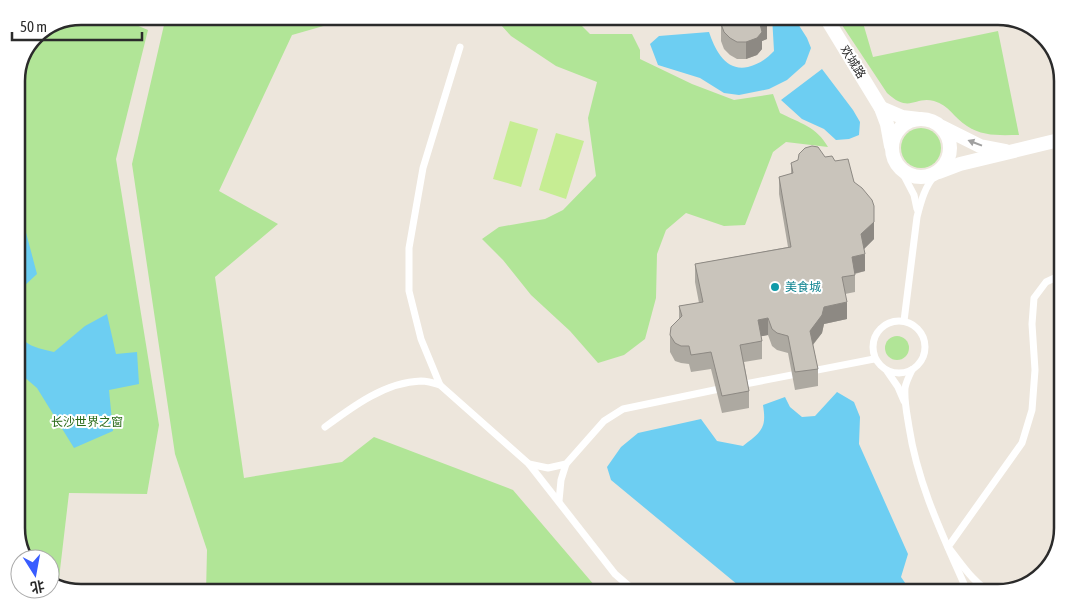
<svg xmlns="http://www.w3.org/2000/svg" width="1079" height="609" font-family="'Asap Condensed','Noto Sans SC',sans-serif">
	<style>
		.green { fill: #b1e597 }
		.pitch { fill: #c6ed93 }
		.water { fill: #6dcef2 }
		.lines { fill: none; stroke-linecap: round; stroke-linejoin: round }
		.lane { stroke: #fff; stroke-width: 7 }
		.street { stroke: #fff; stroke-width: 14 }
		.wall { fill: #ada9a1 }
		.shaded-wall { fill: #8d8983 }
		.building { fill: #c9c4bb; stroke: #8d8983 }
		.oneway { fill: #a0a0a0 }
		.culture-dot { fill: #0f9aa8; stroke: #fff; stroke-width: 2 }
		.labels { text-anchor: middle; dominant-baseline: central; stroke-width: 4; stroke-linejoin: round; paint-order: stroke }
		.street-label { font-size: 12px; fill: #2b2b2b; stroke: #fff }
		.culture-label { font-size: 12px; fill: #0d838f; stroke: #fff; text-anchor: start }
		.park-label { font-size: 12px; fill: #296a18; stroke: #fff }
		.rim { fill: none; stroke: #2b2b2b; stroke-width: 2.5 }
	</style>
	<rect width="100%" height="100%" fill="#ede6dc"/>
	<g class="green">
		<path d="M81,16H115L148,30L116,159L159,425L147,494L69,493L58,587L50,585V559H25L16,532V77L35,35Z"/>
		<path d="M153,16H348V19L292,35L219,191L278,224L215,277L244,478L342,462L374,437L513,490L601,593H206L207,550L175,454L132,164L164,25Z"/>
		<path d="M493,16H572L590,34H632L640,50V59L692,84L734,100L773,94L780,113C800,123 817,127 828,147L786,142L773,152L745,225L724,226L686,213L666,230L657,254L656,298L645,339L624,355L598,363L570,331L531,295L503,260L482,239L499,227L545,219L563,210L596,176L588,118L597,82L556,66L511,36Z"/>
		<path d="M836,16H861L873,57L998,31L1019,135C1002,135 983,137 967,126C954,118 949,105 934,101C914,96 910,114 887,93Z"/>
		<circle cx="921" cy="148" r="20"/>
		<circle cx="897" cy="348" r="12"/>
	</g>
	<g class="pitch">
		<path d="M510,121L538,129L521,187L493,179Z"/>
		<path d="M556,133L584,141L566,199L539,190Z"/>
	</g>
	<g class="water">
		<path d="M772,16H793L807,38L811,48L805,64L787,80L769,89L739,95L724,93L700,78L658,65L650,44L659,36L709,32C715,50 726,72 748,67C760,64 766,59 774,51Z"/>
		<path d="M822,69L853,110L860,122L859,135L849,139L836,140L824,129L802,119L781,100Z"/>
		<path d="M16,216L24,225L37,274L23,287L16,306Z"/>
		<path d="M107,314L116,354L137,352L139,384L109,390L113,431L74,448L37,388L16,370V327C22,346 37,348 54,352L85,326Z"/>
		<path d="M837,392L854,402L860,417L859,444L908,554L901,577L912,593H745L738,585L611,480L607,467L621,447L638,433L701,419L717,441L743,446C761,432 767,429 763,405L785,397L790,407L802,417L815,416Z"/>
	</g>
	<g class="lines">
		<g class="lane">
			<path d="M460,47L423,168L409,248V291L421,339L440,385L529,464L548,468L566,464L604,421L623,409L724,388"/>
			<path d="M901,170L914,195L917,209"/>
			<circle cx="899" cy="347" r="26"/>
			<path d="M904,321L917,217C921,201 925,186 936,174"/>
			<path d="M912,370C909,376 906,382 905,388C904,401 907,414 909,427C918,486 944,538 968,593"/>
			<path d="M887,371L898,387L904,401"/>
			<path d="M740,385L874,359"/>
			<path d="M325,427C352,407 385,382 421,381C427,381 434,383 440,385"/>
			<path d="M529,464L615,574L637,593"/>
			<path d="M559,501L561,480L566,464"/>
			<path d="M992,593C973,583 961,563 948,547L1022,443L1032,410L1035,370L1032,324L1034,298L1046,282L1063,274"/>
		</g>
		<g class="street">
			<path d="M611,16L627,19L645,16"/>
			<path d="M825,16L881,108L887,124L891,146"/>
			<path d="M881,108L902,117L919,119"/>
			<circle cx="921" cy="148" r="29"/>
			<path d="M942,127L980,146L1006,151"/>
			<path d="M939,172L960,164L1063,139"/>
		</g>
	</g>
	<g class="wall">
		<path d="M721,16L767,39L762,41V49L757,55L746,59H737L730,55L724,49L721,41Z"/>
		<path d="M825,157L835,161L854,182L874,239L864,249L865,271L855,274V292L845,294L847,319L824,324L822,333L813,345L818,369V386L795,390L788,353L777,350L772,346L768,335L761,336L762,341V359L744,362L749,391V408L722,413L711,369L691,372L689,364L681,363L675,361L670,352V335L679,319V306L699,303L695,282V264L788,247L779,194V177L791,174V163Z"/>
	</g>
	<g class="shaded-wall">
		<path d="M767,21V39L762,41V49L757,55L746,59V42L760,24Z"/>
		<path d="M874,206V239L861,252V234Z"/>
		<path d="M865,254V271L852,274V257Z"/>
		<path d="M847,302V319L824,324L822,333L810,348V331L824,307Z"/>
		<path d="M768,318V335L758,337V320Z"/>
	</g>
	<g class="building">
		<path d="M721,16H765L767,21L760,24L762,32L757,38L746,42H737L730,38L724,32L721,24Z"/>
		<path d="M812,146L818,147L825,157L832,156L835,161L848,159L854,182L862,188L872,200L874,206V222L861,234L865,254L852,257L855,275L842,277L847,302L824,307L822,315L810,331L818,369L795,372L788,336L777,333L772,329L768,318L758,320L762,341L740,345L749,391L722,396L711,352L691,355L689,346H681L675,343L670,335L671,327L682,316L679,306L703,302L695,264L791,247L779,177L793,173L791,163L798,160L799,154L805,148Z"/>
	</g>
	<defs><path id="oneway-solid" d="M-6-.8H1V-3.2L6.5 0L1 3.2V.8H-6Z" transform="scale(1.25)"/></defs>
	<use class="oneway" href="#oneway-solid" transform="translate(975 143) rotate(-159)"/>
	<circle class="culture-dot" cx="775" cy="287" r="5"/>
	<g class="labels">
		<g class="street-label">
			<text transform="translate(853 62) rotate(58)">欢城路</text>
		</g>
		<g class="culture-label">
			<text x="785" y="287">美食城</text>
		</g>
		<g class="park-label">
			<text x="87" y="422">长沙世界之窗</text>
		</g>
	</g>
	<path d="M0 0H1079V609H0ZM81 25H998A56 56 0 0 1 1054 81V528A56 56 0 0 1 998 584H81A56 56 0 0 1 25 528V81A56 56 0 0 1 81 25Z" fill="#fff" fill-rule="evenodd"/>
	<path class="rim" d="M81 25H998A56 56 0 0 1 1054 81V528A56 56 0 0 1 998 584H81A56 56 0 0 1 25 528V81A56 56 0 0 1 81 25Z"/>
	<g transform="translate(35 574) rotate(169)"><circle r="24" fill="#ffffff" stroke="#aaaaaa"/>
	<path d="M0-4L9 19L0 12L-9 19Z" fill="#385cff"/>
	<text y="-8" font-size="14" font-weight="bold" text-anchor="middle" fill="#2b2b2b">北</text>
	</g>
	<path d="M12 32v8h130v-8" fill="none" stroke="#2b2b2b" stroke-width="2.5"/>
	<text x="20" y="32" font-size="15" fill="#2b2b2b" stroke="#ffffff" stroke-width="4" paint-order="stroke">50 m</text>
</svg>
